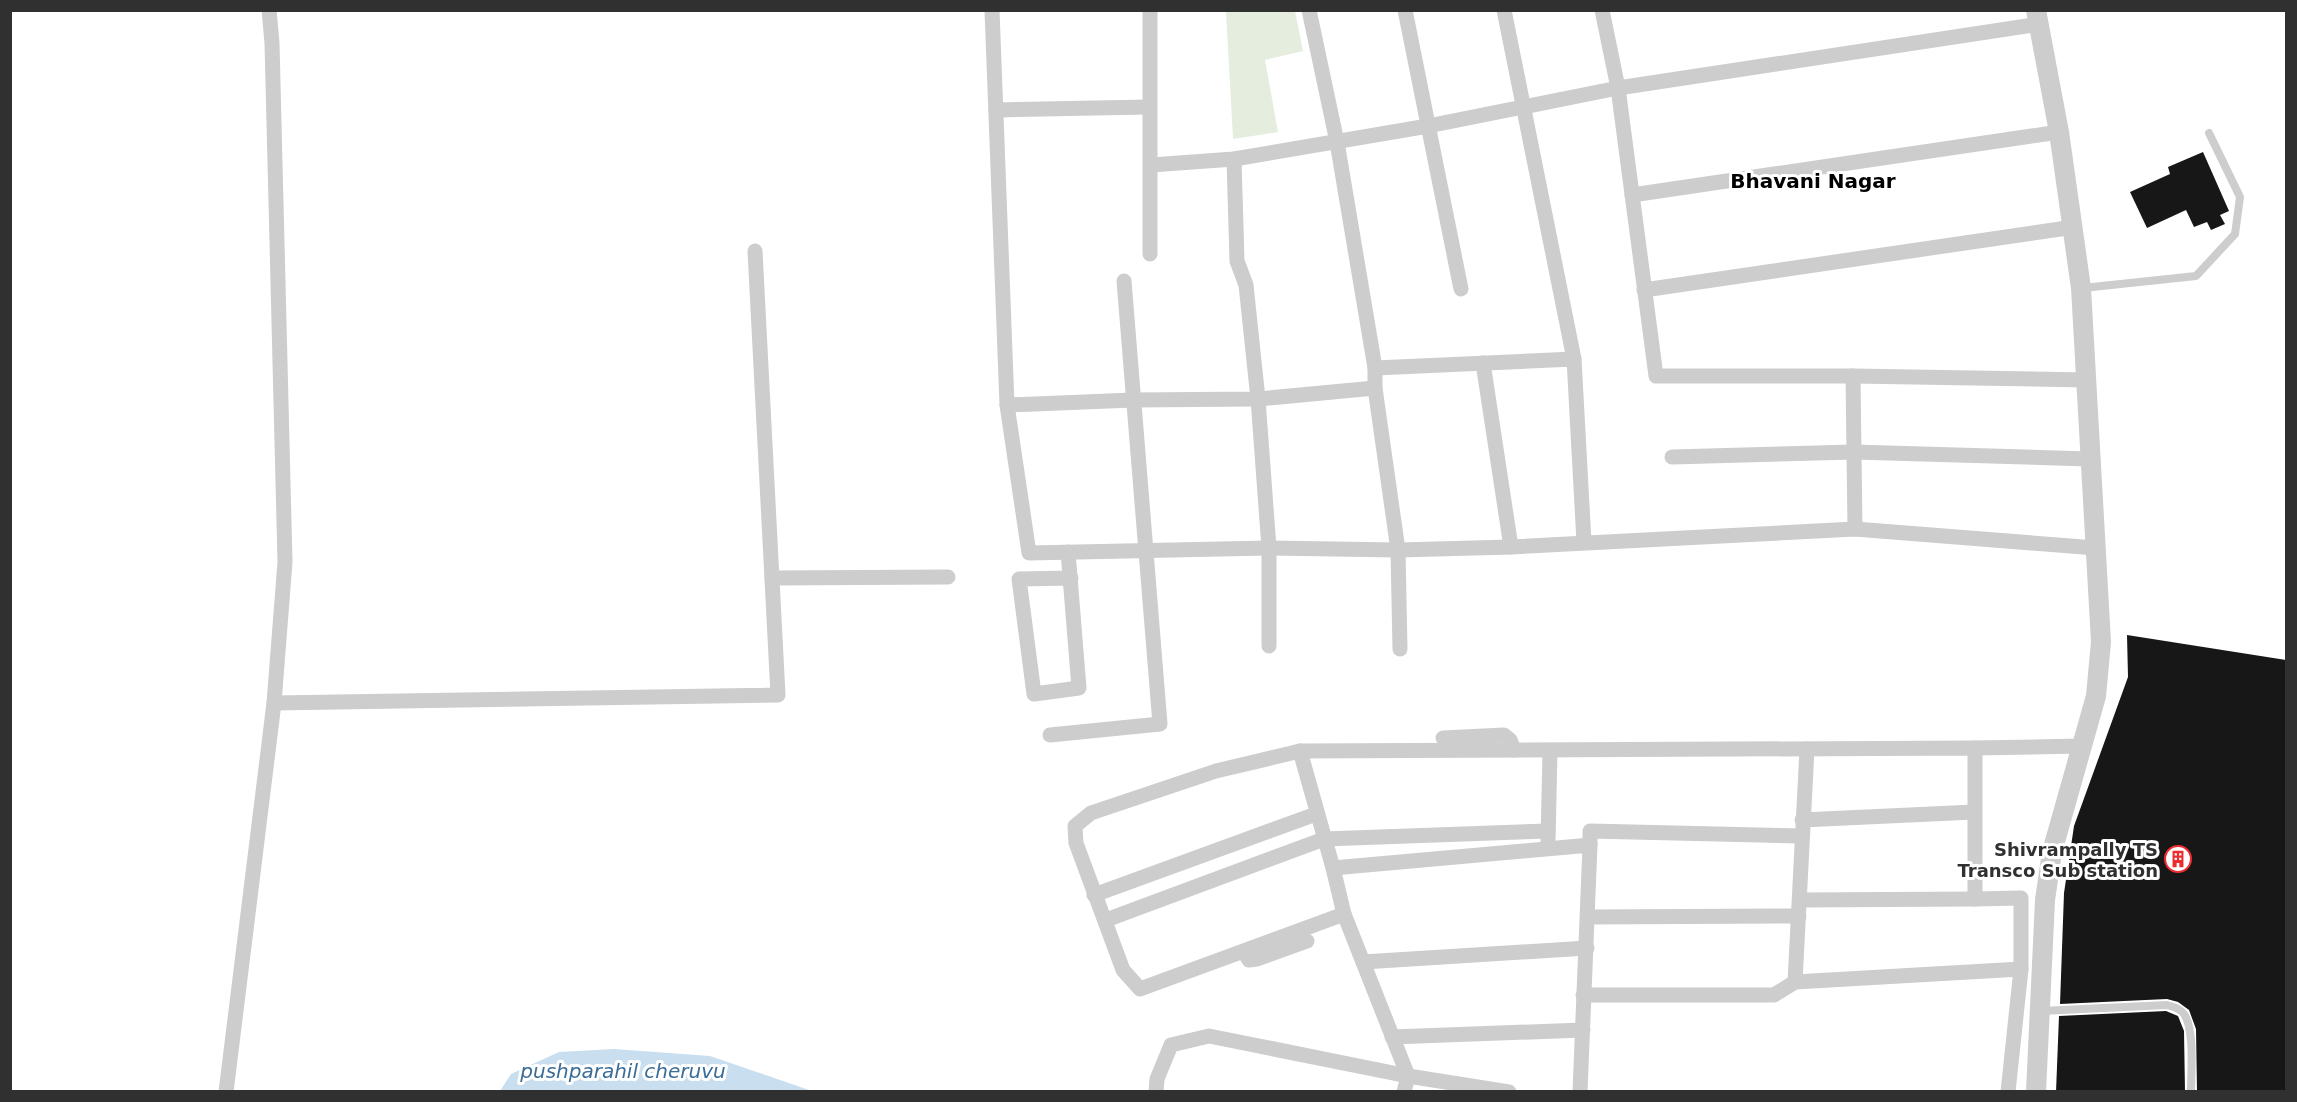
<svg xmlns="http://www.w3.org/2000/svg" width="2297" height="1102" font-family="'DejaVu Sans',sans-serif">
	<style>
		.green { fill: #e5eede }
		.water { fill: #c9deee }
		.building { fill: #171717 }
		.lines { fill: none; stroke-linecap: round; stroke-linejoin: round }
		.service { stroke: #cdcdcd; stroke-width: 8 }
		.minor { stroke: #cdcdcd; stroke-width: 15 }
		.tertiary { stroke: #cdcdcd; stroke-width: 20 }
		.labels { text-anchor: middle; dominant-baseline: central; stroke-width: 6; stroke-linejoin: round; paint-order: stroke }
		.poi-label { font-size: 18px; font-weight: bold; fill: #303030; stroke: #fff; text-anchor: end }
		.neighbourhood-label { font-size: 20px; font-weight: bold; fill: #000; stroke: #fff }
		.water-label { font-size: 20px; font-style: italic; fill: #3a6d97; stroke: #fff }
	</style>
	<rect width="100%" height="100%" fill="#fff"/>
	<path class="green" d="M1226,11H1295L1303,51L1265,60L1278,132L1233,139Z"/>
	<path class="water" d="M614,1049L710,1056L812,1091H500L511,1074L559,1052Z"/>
	<g class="building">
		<path d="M2203,152L2229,211L2220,215L2225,224L2211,230L2207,222L2194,227L2186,210L2147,228L2130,192L2170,174L2168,167Z"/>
		<path d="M2127,635L2286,660V1092H2197L2196,1029L2189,1010L2178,1002L2167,999L2060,1004L2064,893L2074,826L2128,677Z"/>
		<path d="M2166,1011L2178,1016L2184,1031L2185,1092H2056L2059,1016Z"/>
	</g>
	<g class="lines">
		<g class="service">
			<path d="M2083,288L2196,276L2235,234L2240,197L2209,133"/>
			<path d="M2041,1011L2167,1005C2173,1007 2180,1008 2184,1014C2195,1030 2191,1072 2191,1092"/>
		</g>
		<g class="minor">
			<path d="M992,10L1007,405L1029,553L1269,548L1398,550L1511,547L1855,529L2096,548"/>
			<path d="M1309,10L1337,142L1375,368V388L1398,550L1400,649"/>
			<path d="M1405,10L1461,289"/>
			<path d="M1504,10L1574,359"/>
			<path d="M1602,10L1618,88L1656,376H1853L2087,380"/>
			<path d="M996,110L1148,107"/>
			<path d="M1234,159L1237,261L1246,285L1258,399L1269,548V646"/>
			<path d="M1151,165L1234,159L1428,126L1618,88L2040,24"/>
			<path d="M1632,195L2059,132"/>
			<path d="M1150,254V10"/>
			<path d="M1644,290L2074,227"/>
			<path d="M1483,363L1511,547"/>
			<path d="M1375,368L1574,359L1584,542"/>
			<path d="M1853,376L1855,529"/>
			<path d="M1007,405L1133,400L1258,399L1375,388"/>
			<path d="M1672,457L1854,452L2089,459"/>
			<path d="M1068,552L1079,688L1034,694L1019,579L1071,578"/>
			<path d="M772,578L948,577"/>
			<path d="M274,703L778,695L755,251"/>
			<path d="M1050,735L1160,724L1124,281"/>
			<path d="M1443,738L1504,735L1510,740L1514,750"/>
			<path d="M1975,748L2082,746"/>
			<path d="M1300,751L1333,868"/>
			<path d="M1802,820L1974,812"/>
			<path d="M1548,841L1550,751"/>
			<path d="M1590,845V831L1801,836"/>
			<path d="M1094,895L1316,814"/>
			<path d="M1801,900L1975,899"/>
			<path d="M1344,914L1333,868L1590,845L1580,1092"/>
			<path d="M1588,917L1799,916"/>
			<path d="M1106,920L1324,839L1548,831"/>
			<path d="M1244,952L1249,960L1257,959L1307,941"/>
			<path d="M1363,962L1587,948"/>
			<path d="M1795,982L1807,749"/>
			<path d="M1583,995H1774L1795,982L2021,969"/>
			<path d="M1392,1037L1583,1030"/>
			<path d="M226,1092L274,703L285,562L272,43L269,10"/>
			<path d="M1156,1092L1157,1079L1171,1045L1209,1036L1408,1076L1509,1092"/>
			<path d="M1404,1092L1408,1076L1344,914L1140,989L1123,970L1076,843L1075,826L1091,813L1216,771L1300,751L1975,748V899L2021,898V969L2008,1092"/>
		</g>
		<path class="tertiary" d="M2036,1092L2045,900L2052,852L2096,696L2101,642L2081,288L2059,132L2036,10"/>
	</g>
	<defs>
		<symbol id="building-ring" viewBox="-11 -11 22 22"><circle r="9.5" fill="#fff" stroke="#ed2c30" stroke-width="1.5"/><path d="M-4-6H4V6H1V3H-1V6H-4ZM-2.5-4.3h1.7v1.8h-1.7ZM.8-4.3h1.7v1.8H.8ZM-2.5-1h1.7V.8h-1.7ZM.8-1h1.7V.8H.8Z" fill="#ed2c30"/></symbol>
	</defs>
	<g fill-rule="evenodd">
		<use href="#building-ring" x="2163" y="844" width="30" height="30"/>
	</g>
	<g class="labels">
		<g class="poi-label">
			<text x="2158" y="849">Shivrampally TS<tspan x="2158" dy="21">Transco Sub station</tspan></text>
		</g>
		<g class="neighbourhood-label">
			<text x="1813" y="181">Bhavani Nagar</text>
		</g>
		<g class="water-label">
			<text x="623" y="1071">pushparahil cheruvu</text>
		</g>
	</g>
	<rect width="2297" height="1102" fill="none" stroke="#303030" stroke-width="24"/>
</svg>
